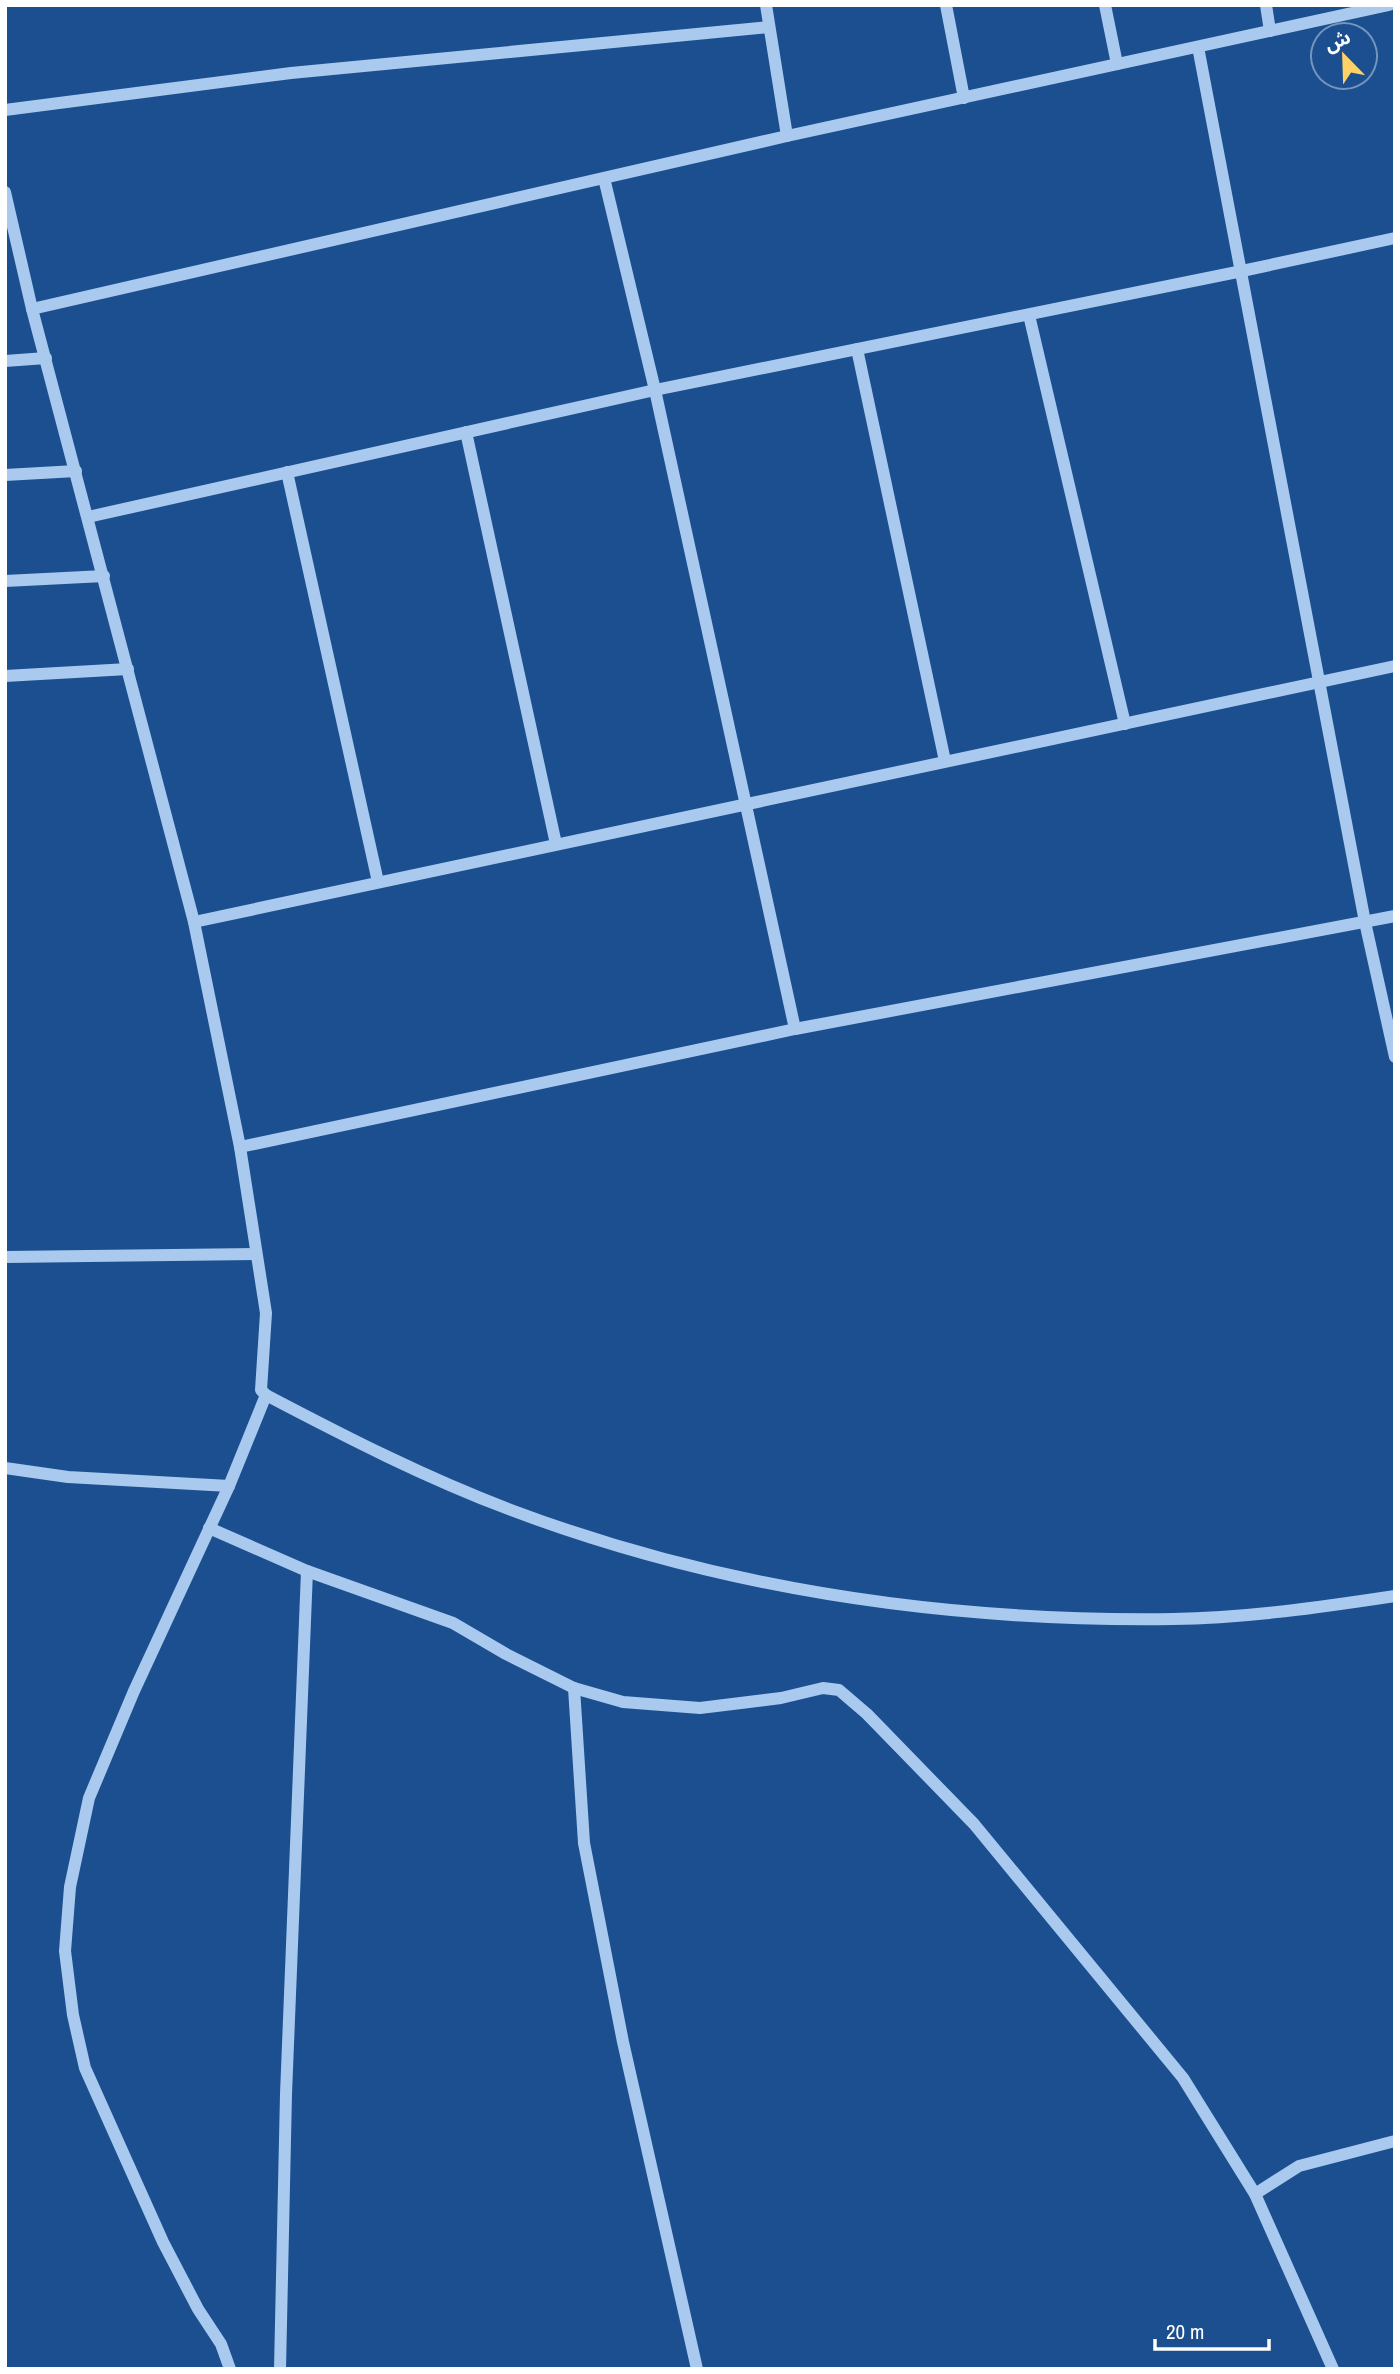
<svg xmlns="http://www.w3.org/2000/svg" width="1400" height="2374" font-family="'Archivo Narrow','Noto Sans Arabic',sans-serif">
	<style>
		.lines { fill: none; stroke-linecap: round; stroke-linejoin: round }
		.minor { stroke: #a9c9ee; stroke-width: 12 }
	</style>
	<rect width="100%" height="100%" fill="#1b4f8f"/>
	<g class="lines">
		<g class="minor">
			<path d="M766,5L787,136"/>
			<path d="M946,5L964,98"/>
			<path d="M1105,5L1117,64"/>
			<path d="M1266,5L1270,31"/>
			<path d="M1198,47L1365,922L1395,1057"/>
			<path d="M5,110L291,73L769,27"/>
			<path d="M604,178L655,390L795,1029"/>
			<path d="M5,192L32,309L194,922L240,1147L266,1313L261,1390L266,1395L229,1486L134,1691L89,1798L70,1887L65,1951L73,2015L85,2068L163,2242L198,2309L221,2344L230,2369"/>
			<path d="M32,309L787,136L1389,5"/>
			<path d="M1029,315L1125,724"/>
			<path d="M857,349L945,761"/>
			<path d="M5,361L46,358"/>
			<path d="M466,432L556,844"/>
			<path d="M287,472L378,882"/>
			<path d="M5,475L76,471"/>
			<path d="M88,517L655,390L1242,271L1395,238"/>
			<path d="M5,581L104,576"/>
			<path d="M5,676L128,669"/>
			<path d="M194,922L1395,666"/>
			<path d="M240,1147L795,1029L1395,916"/>
			<path d="M5,1257L256,1254"/>
			<path d="M266,1395C346,1437 426,1478 511,1510C724,1590 946,1622 1173,1619C1247,1618 1322,1607 1395,1596"/>
			<path d="M5,1468L68,1477L229,1486"/>
			<path d="M209,1528L307,1571L453,1623L506,1654L574,1688L623,1702L700,1708L781,1698L823,1688L839,1690L867,1714L974,1824L1183,2078L1255,2194L1333,2369"/>
			<path d="M574,1688L584,1843L623,2042L697,2369"/>
			<path d="M1255,2194L1299,2166L1395,2141"/>
			<path d="M280,2369L286,2094L307,1571"/>
		</g>
	</g>
	<rect width="1400" height="2374" fill="none" stroke="#ffffff" stroke-width="14"/>
	<g transform="translate(1344 56) rotate(337)"><circle r="33" fill="#1b4f8f" stroke="#7695bc" stroke-width="2"/>
	<path d="M0-5L12 26L0 18L-12 26Z" fill="#ffd166"/>
	<text y="-10" font-size="19" font-weight="bold" text-anchor="middle" fill="#ffffff">ش</text>
	</g>
	<path d="M1155 2339v10h114v-10" fill="none" stroke="#ffffff" stroke-width="3.5"/>
	<text x="1166" y="2339" font-size="21" fill="#ffffff" stroke="#1b4f8f" stroke-width="5" paint-order="stroke">20 m</text>
</svg>
